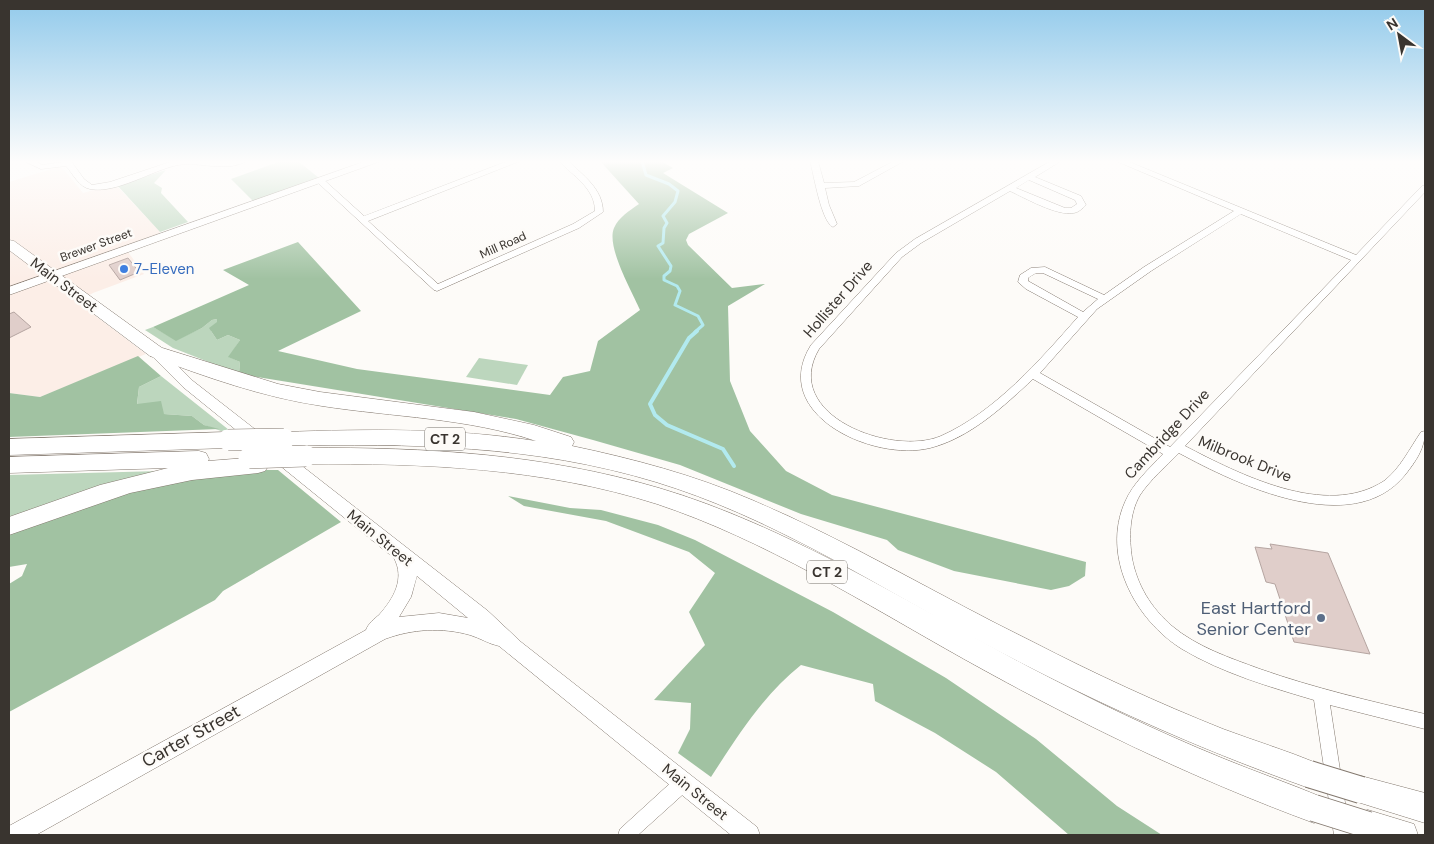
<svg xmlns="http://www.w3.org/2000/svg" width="1434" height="844" font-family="'DM Sans',sans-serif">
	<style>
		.commercial { fill: #fceee7 }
		.green { fill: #bcd6bd }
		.forest { fill: #a1c2a2 }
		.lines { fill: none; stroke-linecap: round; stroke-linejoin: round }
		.stream-far1 { stroke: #b2eaef; stroke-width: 3 }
		.stream { stroke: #b2eaef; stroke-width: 4 }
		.building { fill: #e0ceca; stroke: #b5a5a1 }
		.street-casing { stroke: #83786e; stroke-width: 1 }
		.secondary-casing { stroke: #83786e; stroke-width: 1 }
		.primary-casing { stroke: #83786e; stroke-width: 1 }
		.highway-casing { stroke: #83786e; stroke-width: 1 }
		.street { fill: #fff; fill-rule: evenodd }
		.secondary { fill: #fff; fill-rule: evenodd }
		.primary { fill: #fff; fill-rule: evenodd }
		.highway { fill: #fff; fill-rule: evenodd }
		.highway-bridge-far1-casing { stroke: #83786e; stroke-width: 22; stroke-linecap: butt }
		.highway-bridge-casing { stroke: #83786e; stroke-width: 28; stroke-linecap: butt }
		.highway-bridge-far1 { stroke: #fff; stroke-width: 21 }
		.highway-bridge { stroke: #fff; stroke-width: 26 }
		.shop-dot { fill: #3f7fe0; stroke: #fdfbf8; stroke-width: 2 }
		.service-dot { fill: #5c6f8a; stroke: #fdfbf8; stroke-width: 2 }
		.labels { text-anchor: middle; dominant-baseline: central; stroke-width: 5; stroke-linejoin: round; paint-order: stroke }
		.far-street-label { font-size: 12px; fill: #39342f; stroke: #fdfbf8 }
		.shield { fill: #fdfbf8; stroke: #74706b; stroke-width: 1 }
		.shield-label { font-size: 14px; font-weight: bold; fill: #39342f }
		.shop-label { font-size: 15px; fill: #366cbe; stroke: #fdfbf8; text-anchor: start }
		.street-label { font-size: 15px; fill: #39342f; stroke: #fdfbf8 }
		.near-service-label { font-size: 18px; fill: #4e5e75; stroke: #fdfbf8; text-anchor: end }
		.near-street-label { font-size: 18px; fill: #39342f; stroke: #fdfbf8 }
	</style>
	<rect width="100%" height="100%" fill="#fdfbf8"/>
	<path class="commercial" d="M61,166L83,193L115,184L160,232L157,241L128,252L144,274L93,293L77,302L146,354L40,397L9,393V182Z"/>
	<g class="green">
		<path d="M281,161H298L319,178L253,201L231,179Z"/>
		<path d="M166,170L154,183L162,188L161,193L188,222L160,232L117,185Z"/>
		<path d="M217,319L218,322L211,331L217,340L228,335L240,340L229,357L240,362L239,374L173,348L145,330L153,327L176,340L202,328L212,320Z"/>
		<path d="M479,358L528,365L517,385L466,377Z"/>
		<path d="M161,376L229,430L221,431L204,425L192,416L164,414L137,405L139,387Z"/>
		<path d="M161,471L32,509L9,519V475Z"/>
	</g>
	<g class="forest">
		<path d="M600,161H661L673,168L663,173L728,213L689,234L686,240L688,245L732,288L765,284L728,306L730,381L750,431L786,471L832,495L1086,562L1085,576L1069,586L1051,590L954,571L898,550L887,540L801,514L680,465L593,440L516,419L239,374L240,362L228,357L240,340L228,335L217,340L209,328L217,322V319L212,320L202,328L176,341L153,327L249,285L223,270L298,242L361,311L278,351L357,369L550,395L563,377L590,371L598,341L640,310C632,291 606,247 614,228C619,217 629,211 639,204Z"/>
		<path d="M138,356L161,376L139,387L137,404L161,401L164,414L192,416L204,425L219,429L9,437V393L40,397Z"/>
		<path d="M264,470H278L341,522L223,591L215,600L9,712V584L22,576L27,564L9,567V535L69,511L147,485Z"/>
		<path d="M508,496L570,508L601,510L658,525L695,540L833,612L946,678L1036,739L1117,806L1162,835H1069L996,772L935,733L875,701L873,684L801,665C763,695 737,737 711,777L678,753L690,729L691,703L654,700L705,645L689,612L715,573L689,552L606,521L524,506Z"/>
	</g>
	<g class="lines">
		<path class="stream-far1" d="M642,161L646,175L669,184L678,191L675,202L663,216L667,223L664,228L663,243L658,246L671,266L670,271L664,276V280L677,286L680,291L675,305L698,316L703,325L695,332"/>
		<path class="stream" d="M697,331L689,338L650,404L655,415L667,425L723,449L734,466"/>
	</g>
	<g class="building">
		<path d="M128,258L139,272L120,280L109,265Z"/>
		<path d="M14,312L31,327L9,338V314Z"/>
		<path d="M1270,544L1328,553L1370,654L1294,642L1275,584L1266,582L1255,547L1272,549Z"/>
	</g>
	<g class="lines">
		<defs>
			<g id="street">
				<path d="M24,161H35L42,165L71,161L84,179L92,185L110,182L173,161H246C227,173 199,161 178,165C152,170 117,194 90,189C79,187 73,174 66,166L41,169Z"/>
				<path d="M508,161H520L368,221L438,284L573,224L595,211C595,188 573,176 559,161H568C583,175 603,189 603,212L579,228L437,291L434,290L316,181L323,179L364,216Z"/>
				<path d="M810,161H818L824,183L854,182L894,161H904L859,186L825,188L829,205L837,224L833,227C821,221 814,175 810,161Z"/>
				<path d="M1051,161H1061L1035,177L1081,196L1086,205C1083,208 1078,213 1073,213C1057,216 1025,198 1010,191L921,243L902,257L819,349C780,415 892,457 941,436C995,412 1040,360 1078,317L1026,289L1018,282L1020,275L1031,268L1045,267L1104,295L1144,267L1234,211L1116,161H1127L1356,255L1422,186H1425V192L1185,446C1239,474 1326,519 1384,481C1400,469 1410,448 1421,432L1425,431C1425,448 1416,461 1405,475C1352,540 1236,484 1179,453C1166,466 1150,480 1140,495C1129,514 1129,538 1132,558C1137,585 1151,608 1172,626C1197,647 1230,658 1260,669C1314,688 1370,701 1425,714V729L1330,705L1350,835H1334L1314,700C1270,687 1222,673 1182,649C1135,620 1101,556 1125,502C1133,483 1149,469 1163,454L1033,379C1004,406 970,438 930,448C873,462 768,414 811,345L896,253L915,239ZM1029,180L1075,200L1077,204L1071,208H1065L1016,188ZM1241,214L1351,260L1170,447L1040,373L1097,309L1151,271ZM1036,273H1043L1098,299L1083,312L1028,281V278Z"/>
				<path d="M683,775L689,777L691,783L689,789L638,835H618L620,829L677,777Z"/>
			</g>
			<g id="secondary">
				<path d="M366,161H381L9,295V287Z"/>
				<path d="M156,347L161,349L193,381L488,611L521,642L757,827L760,835H731L499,646C489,644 480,638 470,635C442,627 412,629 385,639L36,835H9V826L366,630C368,624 374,619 379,615C394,598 405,579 394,558L183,387L151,355L149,352ZM417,576L468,618L439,613L399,617L411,597Z"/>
			</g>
			<path id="primary" d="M9,240L14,241L162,348L164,352L162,356H150L9,250Z"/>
			<g id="highway">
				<path d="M156,346L278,384L320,392L474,412L534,425L571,437L574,442L572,446C634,459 694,475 752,500C849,541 939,596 1033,642C1095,674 1158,703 1223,729C1255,741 1288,751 1319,764L1323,774L1319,784L1309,788C1193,747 1081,696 972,637C870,581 768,516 656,482C535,445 409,443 284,446L277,444L274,439L277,434L284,432C368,429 453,428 536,441C468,418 393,417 322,406C262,397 206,377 150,356L147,352L150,348Z"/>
				<path d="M228,432L235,435L238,440L235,445L228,448L9,455V439Z"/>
				<path d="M306,448C426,447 543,454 659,488C785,525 912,605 1029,667C1092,700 1156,731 1222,758C1256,772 1291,784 1324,798L1329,808L1324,818L1314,823C1192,778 1077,722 964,659C864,603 765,540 657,504C544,468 424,463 306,464L299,462L296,456L299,450Z"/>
				<path d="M199,451L206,453L209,459L208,461L258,457L265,459L269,465L265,471L258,473L192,480L130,493L9,535V517L100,485L168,468L9,473V457Z"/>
				<path d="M1361,776L1425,793V823L1351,800L1347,790L1351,780Z"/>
				<path d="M1368,810L1414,824L1418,835H1357L1353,825L1357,814Z"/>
			</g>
		</defs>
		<use href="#street" class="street-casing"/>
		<use href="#secondary" class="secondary-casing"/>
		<use href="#primary" class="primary-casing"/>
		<use href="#highway" class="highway-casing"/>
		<use href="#street" class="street"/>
		<use href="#secondary" class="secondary"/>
		<use href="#primary" class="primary"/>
		<use href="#highway" class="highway"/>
		<defs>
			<g id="highway-bridge-far1">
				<path d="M228,440L284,439"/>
				<path d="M249,458L306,456"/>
			</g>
			<g id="highway-bridge">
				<path d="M1309,774L1361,790"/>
				<path d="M1314,808L1368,825"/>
			</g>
		</defs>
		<use href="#highway-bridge-far1" class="highway-bridge-far1-casing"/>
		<use href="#highway-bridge" class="highway-bridge-casing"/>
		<use href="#highway-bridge-far1" class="highway-bridge-far1"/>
		<use href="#highway-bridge" class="highway-bridge"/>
	</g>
	<linearGradient id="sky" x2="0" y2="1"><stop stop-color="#92caeb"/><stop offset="0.58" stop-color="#fefdfc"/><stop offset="1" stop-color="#fefdfc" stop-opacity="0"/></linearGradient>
	<rect width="1434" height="279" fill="url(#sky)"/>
	<circle class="shop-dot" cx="124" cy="269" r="5"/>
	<circle class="service-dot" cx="1321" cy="618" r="5"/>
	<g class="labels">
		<g class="far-street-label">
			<text transform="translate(96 245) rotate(-20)">Brewer Street</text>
			<text transform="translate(503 245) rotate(-24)">Mill Road</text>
		</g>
		<g class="shield">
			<rect x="425" y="427.5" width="40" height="23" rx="4"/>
			<rect x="807" y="560.5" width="40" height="23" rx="4"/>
		</g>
		<g class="shield-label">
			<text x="445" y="439">CT 2</text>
			<text x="827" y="572">CT 2</text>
		</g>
		<g class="shop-label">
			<text x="134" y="269">7-Eleven</text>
		</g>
		<g class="street-label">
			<text transform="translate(64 285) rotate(37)">Main Street</text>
			<text transform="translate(838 299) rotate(-49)">Hollister Drive</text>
			<text transform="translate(1167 434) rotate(-47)">Cambridge Drive</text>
			<text transform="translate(1245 459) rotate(22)">Milbrook Drive</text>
			<text transform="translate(380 538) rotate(39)">Main Street</text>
			<text transform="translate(695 792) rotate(39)">Main Street</text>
		</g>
		<g class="near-service-label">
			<text x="1311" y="608">East Hartford<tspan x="1311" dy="21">Senior Center</tspan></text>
		</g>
		<g class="near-street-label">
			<text transform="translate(191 736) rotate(-29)">Carter Street</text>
		</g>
	</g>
	<rect width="1434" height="844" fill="none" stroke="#39342f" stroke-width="20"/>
	<g transform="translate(1399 35) rotate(328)" stroke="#fdfbf8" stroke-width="4" paint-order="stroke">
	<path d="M0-4L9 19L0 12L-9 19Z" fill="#39342f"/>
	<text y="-8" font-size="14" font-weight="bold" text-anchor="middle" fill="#39342f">N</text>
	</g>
</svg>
